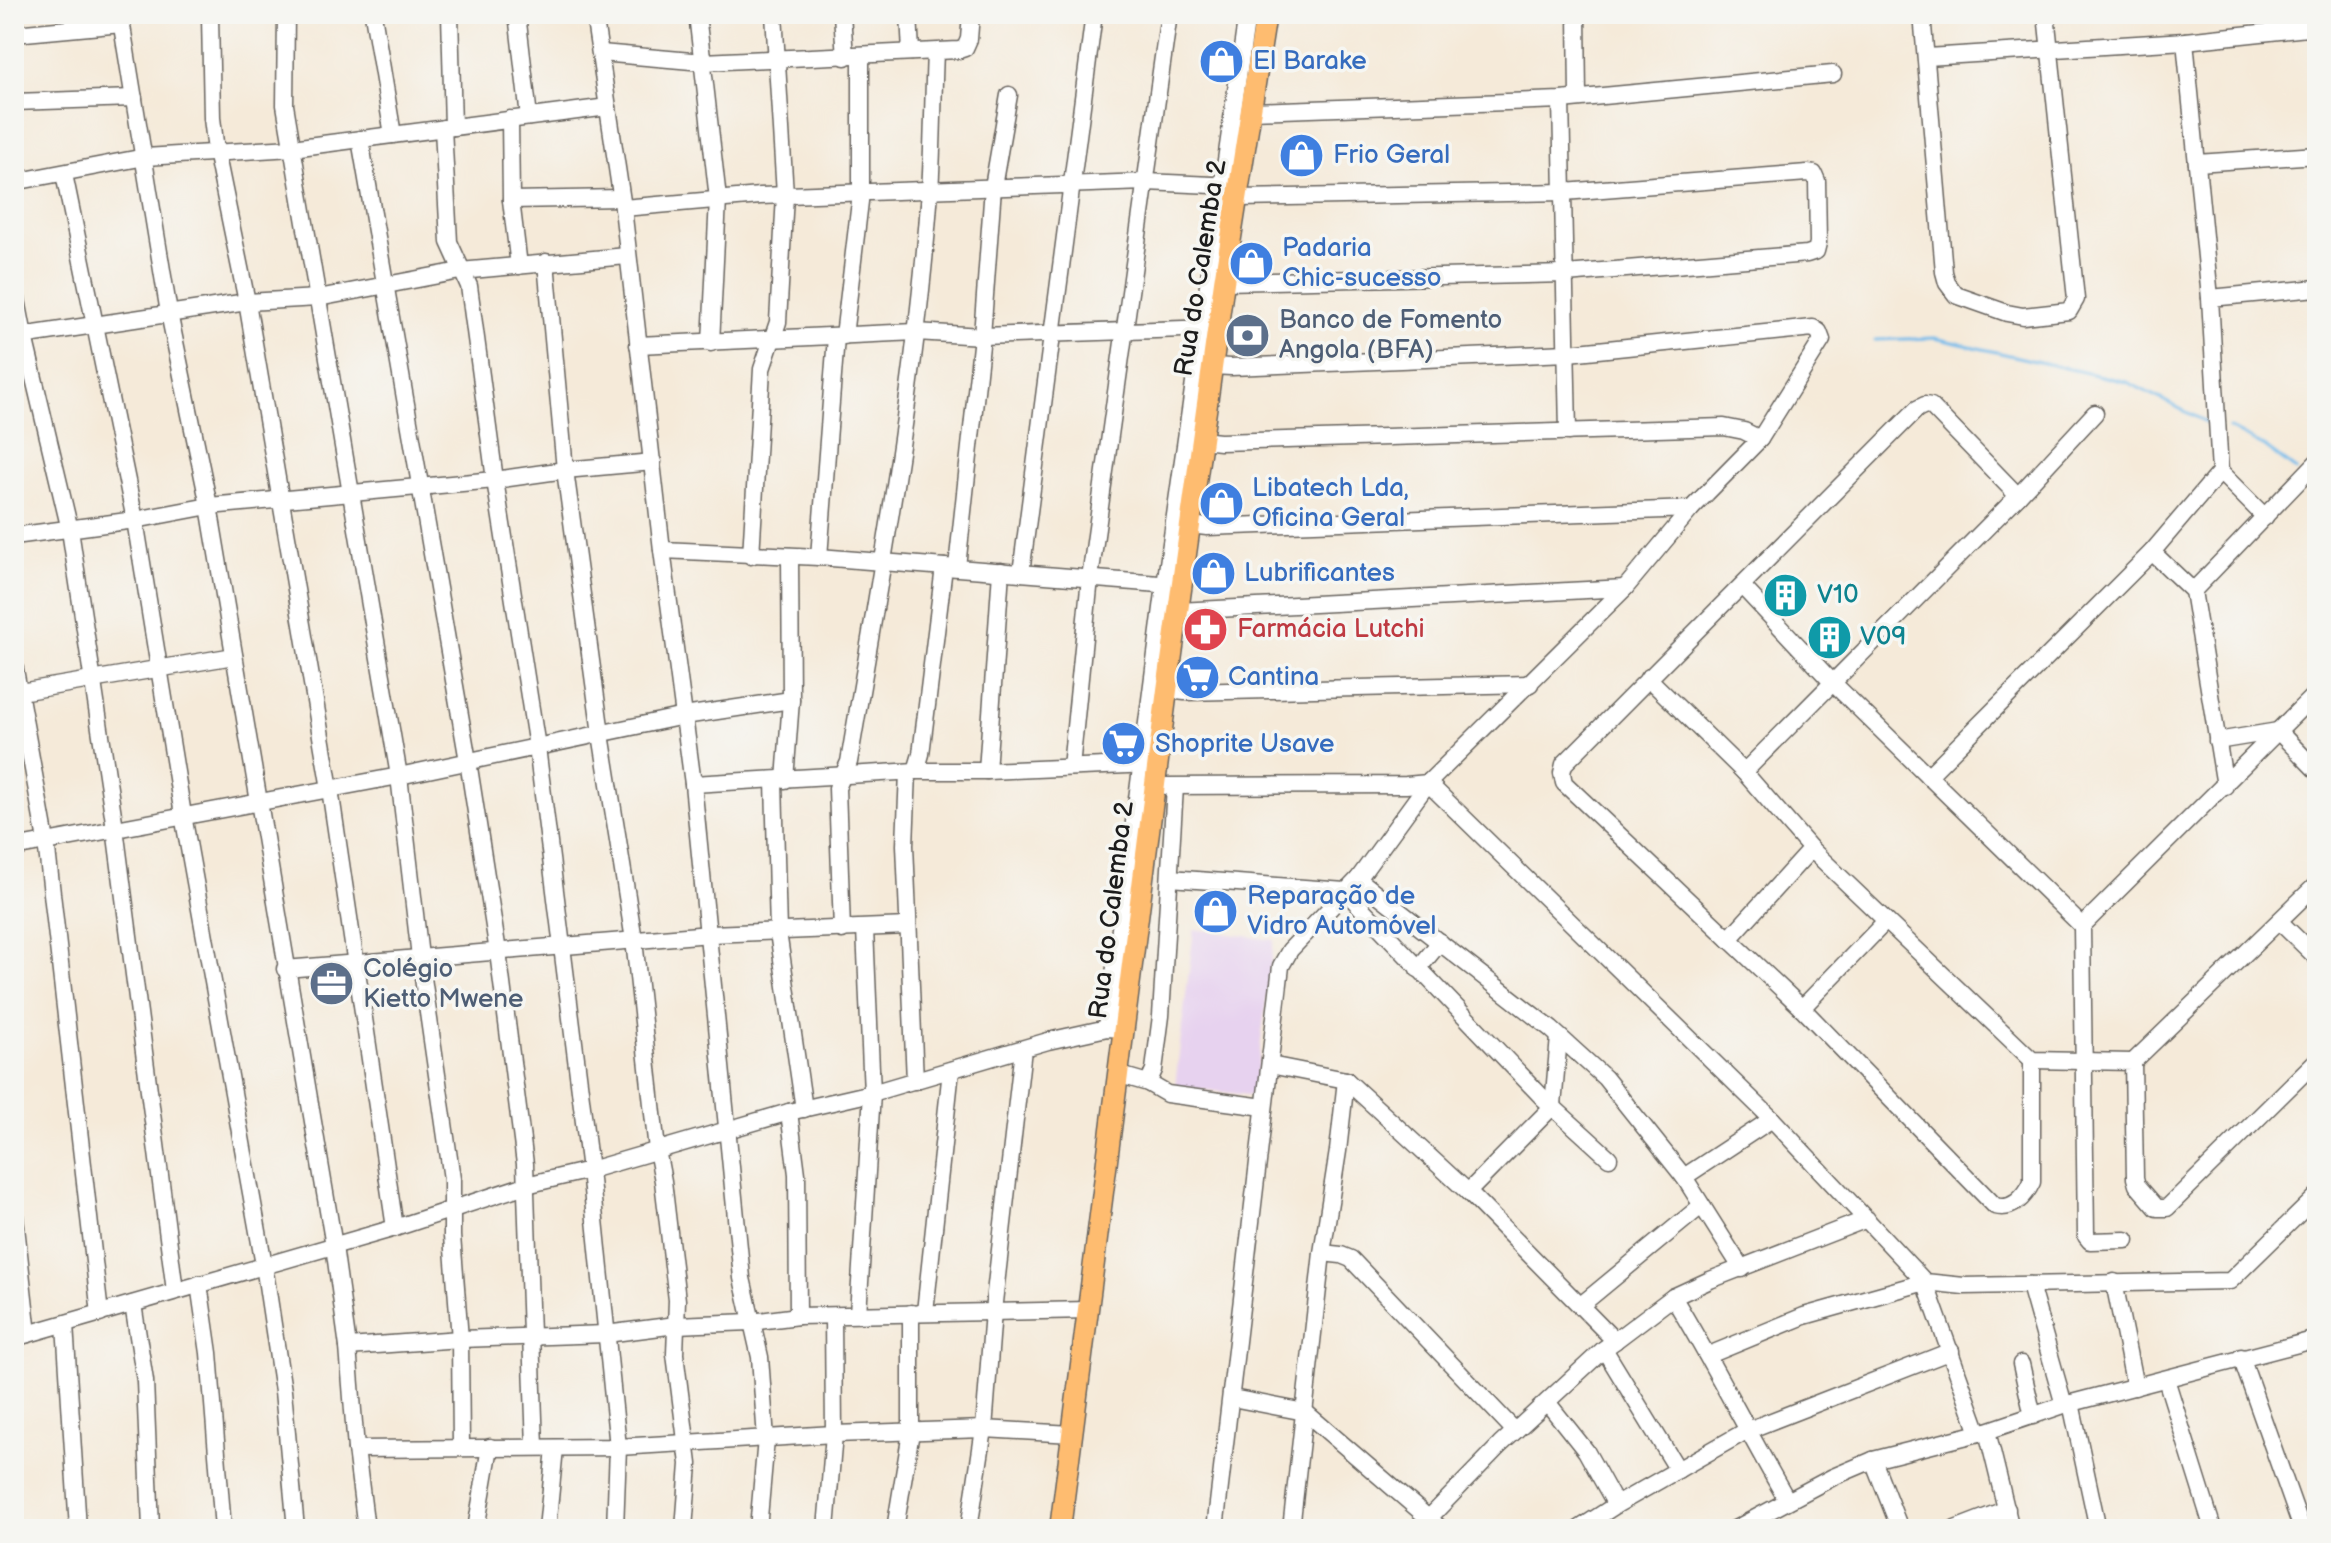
<svg xmlns="http://www.w3.org/2000/svg" width="2331" height="1543" font-family="'Balsamiq Sans',sans-serif">
	<style>
		.built { fill: #e7d2ef }
		.lines { fill: none; stroke-linecap: round; stroke-linejoin: round }
		.stream { stroke: #73bbeb; stroke-width: 3 }
		.minor-casing { stroke: #68645e; stroke-width: 19 }
		.major-casing { stroke: #68645e; stroke-width: 23 }
		.minor { stroke: #fff; stroke-width: 16 }
		.major { stroke: #febc70; stroke-width: 20 }
		.labels { text-anchor: middle; dominant-baseline: central; stroke-width: 7; stroke-linejoin: round; paint-order: stroke }
		.shop-label { font-size: 26px; fill: #366cbe; stroke: #f6f6f2; text-anchor: start }
		.street-label { font-size: 26px; fill: #1c1c1c; stroke: #f6f6f2 }
		.service-label { font-size: 26px; fill: #4e5e75; stroke: #f6f6f2; text-anchor: start }
		.culture-label { font-size: 26px; fill: #0d838f; stroke: #f6f6f2; text-anchor: start }
		.health-label { font-size: 26px; fill: #be3a42; stroke: #f6f6f2; text-anchor: start }
	</style>
	<rect width="100%" height="100%" fill="#f6f6f2"/>
	<filter id="ink" filterUnits="userSpaceOnUse"><feTurbulence type="fractalNoise" baseFrequency=".0125" numOctaves="2"/><feDisplacementMap in="SourceGraphic" scale="16" xChannelSelector="R" yChannelSelector="G"/><feConvolveMatrix kernelMatrix="1 2 1 2 8 2 1 2 1" color-interpolation-filters="sRGB"/></filter>
	<filter id="wash" filterUnits="userSpaceOnUse"><feTurbulence type="fractalNoise" baseFrequency=".006" numOctaves="4" result="noise"/><feDisplacementMap in="SourceGraphic" scale="32" xChannelSelector="R" yChannelSelector="G"/><feGaussianBlur stdDeviation="1.8" result="paint"/><feColorMatrix in="noise" values="0 0 0 0 0 0 0 0 0 0 0 0 0 0 0 0 0 1.4 0 .05"/><feComposite in="paint" operator="in"/></filter>
	<g filter="url(#wash)">
		<rect width="100%" height="100%" fill="#f5ead9"/>
		<path class="built" d="M1194,929L1274,940L1254,1096L1175,1086Z"/>
		<g class="lines">
			<g class="stream">
				<path d="M1875,340L1935,338L2127,382L2210,424"/>
				<path d="M2229,428L2265,447L2296,470"/>
				<path d="M2310,485L2317,490"/>
			</g>
		</g>
	</g>
	<g filter="url(#ink)">
		<g class="lines">
			<defs>
				<g id="minor">
					<path d="M120,14L169,313L209,506L334,1246L348,1347L356,1449L618,1447L834,1434L984,1429L1072,1434"/>
					<path d="M286,14L285,105L399,776L420,957L452,1179V1236L460,1339L461,1447"/>
					<path d="M373,14L393,135"/>
					<path d="M450,14L453,127"/>
					<path d="M517,14L529,117"/>
					<path d="M594,14L623,208L662,550L693,784L742,1278L760,1357L766,1439L758,1529"/>
					<path d="M697,14L718,199L711,343"/>
					<path d="M842,14L845,57"/>
					<path d="M909,14L911,52"/>
					<path d="M1577,14L1578,98"/>
					<path d="M1922,14L1944,272L1947,283L1956,295L2007,313L2023,316L2069,311L2076,299L2046,14"/>
					<path d="M210,16L212,118L216,151L247,302L330,789L395,1228"/>
					<path d="M14,34L122,24"/>
					<path d="M601,53L703,62L959,50L965,48L969,39L971,14"/>
					<path d="M1927,57L2185,41L2317,27"/>
					<path d="M1561,100L1568,432"/>
					<path d="M14,102L134,98"/>
					<path d="M1251,111L1561,100L1833,74"/>
					<path d="M510,119L511,200L519,266"/>
					<path d="M443,128L449,242L469,286L495,480L537,747L590,1170L618,1447L615,1529"/>
					<path d="M360,139L468,761L498,952L525,1164L535,1447"/>
					<path d="M2197,163L2317,155"/>
					<path d="M64,174L135,520L183,815L264,1265L283,1391L296,1529"/>
					<path d="M14,182L145,157L292,148L608,107"/>
					<path d="M511,200L621,198"/>
					<path d="M623,208L760,196L1146,182L1235,186"/>
					<path d="M546,262L565,470L601,734L634,940L657,1150L663,1181L677,1300L675,1354L689,1464L684,1529"/>
					<path d="M1224,282L1566,274L1807,254L1816,251L1818,243L1817,181L1814,174L1807,173L1564,192L1238,198"/>
					<path d="M14,284L24,336L70,530L115,828L175,1291"/>
					<path d="M2210,298L2317,288"/>
					<path d="M844,336L861,193V56"/>
					<path d="M15,337L247,302L318,298L460,271L627,256"/>
					<path d="M638,345L916,332L982,336L1212,328"/>
					<path d="M1212,366L1231,367L1568,353L1813,328L1819,332L1822,340L1760,439L1691,509L1625,588L1428,783L1358,879L1290,950L1281,966L1215,1529"/>
					<path d="M1202,440L1220,442L1724,427L1744,431L1760,439"/>
					<path d="M2220,472L2265,517"/>
					<path d="M2018,496L1931,406L1925,405L1917,409L1564,764L1562,773L1564,783L1802,1008L1995,1206C2012,1211 2025,1197 2032,1182V1060"/>
					<path d="M1190,525L1207,527L1691,509"/>
					<path d="M14,536L135,520L209,506L495,480L565,470L653,462"/>
					<path d="M662,550L819,557L1172,585"/>
					<path d="M2152,552L2193,591L2225,786"/>
					<path d="M751,556L762,369L778,322L785,195L774,14"/>
					<path d="M819,557L836,337"/>
					<path d="M957,567L982,336L993,187L1009,95"/>
					<path d="M1021,573L1094,14"/>
					<path d="M1742,586L1832,682L2082,926"/>
					<path d="M2193,591L2317,462"/>
					<path d="M1178,611L1625,588"/>
					<path d="M14,664L46,841L100,1314"/>
					<path d="M1648,678L1744,772L1811,849L2032,1060L2133,1062L2135,1178L2137,1185L2157,1208H2167L2317,1060"/>
					<path d="M1167,690L1185,692L1530,684"/>
					<path d="M14,693L234,656"/>
					<path d="M2217,741L2278,731L2317,771"/>
					<path d="M1071,767L1090,578L1169,14"/>
					<path d="M916,771L921,754L944,567"/>
					<path d="M987,771L1001,571"/>
					<path d="M908,772L905,845L915,1081"/>
					<path d="M1744,772L2018,496L2095,413"/>
					<path d="M1928,776L2152,552L2220,472L2210,298L2185,41"/>
					<path d="M785,780L791,700L790,556"/>
					<path d="M774,781L778,932L804,1109"/>
					<path d="M1428,783L1772,1119L1925,1282L1964,1286L2230,1281L2317,1196"/>
					<path d="M693,784L916,771H987L1151,764"/>
					<path d="M1166,786L1406,785L1428,783"/>
					<path d="M14,848L399,776L684,716L791,700"/>
					<path d="M1170,878L1345,891L1543,1098L1609,1158"/>
					<path d="M1358,879L1551,1029L1605,1078L1684,1177L1742,1269"/>
					<path d="M2280,922L2317,958"/>
					<path d="M842,930L837,788L849,762C881,573 916,383 930,191C933,145 933,98 935,52"/>
					<path d="M1729,939L1811,849"/>
					<path d="M285,969L710,934L908,926"/>
					<path d="M1418,969L1440,942"/>
					<path d="M1802,1008L1886,921"/>
					<path d="M1107,1028L1165,585L1247,14"/>
					<path d="M2133,1062L2317,884"/>
					<path d="M1270,1065L1346,1080L1468,1192L1615,1341"/>
					<path d="M1117,1074L1148,1083L1167,1094L1264,1107"/>
					<path d="M1148,1083L1154,1070L1161,1016L1175,787"/>
					<path d="M789,1112L797,1174L798,1316"/>
					<path d="M1684,1177L1772,1119"/>
					<path d="M1468,1192L1553,1106L1559,1037"/>
					<path d="M14,1209L28,1334"/>
					<path d="M2126,1240L2090,1241L2086,1236L2082,926L2317,692"/>
					<path d="M1322,1253L1341,1255L1351,1259L1515,1431"/>
					<path d="M2114,1282L2135,1387"/>
					<path d="M199,1284L209,1353L223,1529"/>
					<path d="M2030,1285L2064,1405"/>
					<path d="M1673,1297C1714,1364 1748,1433 1787,1500"/>
					<path d="M133,1304L145,1381L151,1529"/>
					<path d="M1581,1305L1701,1206"/>
					<path d="M925,1312L951,1070"/>
					<path d="M858,1314L872,1093L865,929"/>
					<path d="M65,1324L78,1529"/>
					<path d="M14,1338L395,1228L526,1185L590,1170L789,1112L872,1093L1048,1041L1107,1028L1123,1029"/>
					<path d="M348,1347L460,1339L606,1334L676,1325L751,1322L798,1316L1088,1310"/>
					<path d="M1604,1349L1678,1470"/>
					<path d="M1709,1355L1804,1316L1925,1282L1979,1433"/>
					<path d="M2241,1357L2302,1529"/>
					<path d="M2021,1364L2033,1416"/>
					<path d="M2166,1379L2213,1529"/>
					<path d="M1232,1398L1305,1412L1441,1529"/>
					<path d="M1547,1402L1586,1451L1616,1505"/>
					<path d="M2071,1403L2098,1529"/>
					<path d="M1987,1431L2011,1529"/>
					<path d="M356,1449L366,1529"/>
					<path d="M1873,1460L1900,1529"/>
					<path d="M476,1529L490,1447"/>
					<path d="M547,1529L555,1448"/>
					<path d="M826,1529L834,1434L833,1316"/>
					<path d="M895,1529L911,1432V1313"/>
					<path d="M969,1529L984,1429L993,1311L1023,1049"/>
					<path d="M1291,1529L1322,1253L1338,1151L1346,1080"/>
					<path d="M1427,1529L1429,1518L1500,1445L1604,1349L1673,1297L1710,1280L1867,1219"/>
					<path d="M1579,1529L1616,1505L1746,1431L1951,1351"/>
					<path d="M1735,1529L1833,1477L1873,1460L1987,1431L2064,1405L2317,1339"/>
					<path d="M1955,1529L2007,1509"/>
				</g>
				<path id="major" d="M1060,1529L1167,690L1224,282L1266,14"/>
			</defs>
			<use href="#minor" class="minor-casing"/>
			<use href="#major" class="major-casing"/>
			<use href="#minor" class="minor"/>
			<use href="#major" class="major"/>
		</g>
	</g>
	<defs>
		<symbol id="shop-disc" viewBox="-11 -11 22 22"><circle r="9.5" fill="#3f7fe0" stroke="#f6f6f2"/><path d="M-5-2.5h2.3a2.7 3.5 0 0 1 5.4 0H5L5.5 6h-11ZM-1.5-2.5h3a1.5 2.3 0 0 0-3 0Z" fill="#fff"/></symbol>
		<symbol id="bank-disc" viewBox="-11 -11 22 22"><circle r="9.5" fill="#5c6f8a" stroke="#f6f6f2"/><path d="M-6-4H6V4H-6ZM0-2.3a2.3 2.3 0 1 0 0 4.6a2.3 2.3 0 1 0 0-4.6Z" fill="#fff"/></symbol>
		<symbol id="building-disc" viewBox="-11 -11 22 22"><circle r="9.5" fill="#0f9aa8" stroke="#f6f6f2"/><path d="M-4-6H4V6H1V3H-1V6H-4ZM-2.5-4.3h1.7v1.8h-1.7ZM.8-4.3h1.7v1.8H.8ZM-2.5-1h1.7V.8h-1.7ZM.8-1h1.7V.8H.8Z" fill="#fff"/></symbol>
		<symbol id="pharmacy-disc" viewBox="-11 -11 22 22"><circle r="9.5" fill="#e0444e" stroke="#f6f6f2"/><path d="M-2-6h4v4h4v4h-4v4h-4v-4h-4v-4h4Z" fill="#fff"/></symbol>
		<symbol id="supermarket-disc" viewBox="-11 -11 22 22"><circle r="9.5" fill="#3f7fe0" stroke="#f6f6f2"/><path d="M-6-5.5h2.5l.6 2H6L4.5 2H-2.5L-4.4-4H-6ZM-1.5 3.2a1.3 1.3 0 1 0 .1 0ZM3 3.2a1.3 1.3 0 1 0 .1 0Z" fill="#fff"/></symbol>
		<symbol id="office-disc" viewBox="-11 -11 22 22"><circle r="9.5" fill="#5c6f8a" stroke="#f6f6f2"/><path d="M-6-3h4V-5.5h4V-3h4V5H-6ZM-1-4.5V-3h2v-1.5ZM-6 0V1H6V0Z" fill="#fff"/></symbol>
	</defs>
	<g fill-rule="evenodd">
		<use href="#shop-disc" x="1196" y="36" width="51" height="51"/>
		<use href="#shop-disc" x="1276" y="130" width="51" height="51"/>
		<use href="#shop-disc" x="1226" y="238" width="51" height="51"/>
		<use href="#bank-disc" x="1222" y="310" width="51" height="51"/>
		<use href="#shop-disc" x="1196" y="478" width="51" height="51"/>
		<use href="#shop-disc" x="1188" y="548" width="51" height="51"/>
		<use href="#building-disc" x="1760" y="570" width="51" height="51"/>
		<use href="#pharmacy-disc" x="1180" y="604" width="51" height="51"/>
		<use href="#building-disc" x="1804" y="612" width="51" height="51"/>
		<use href="#supermarket-disc" x="1172" y="652" width="51" height="51"/>
		<use href="#supermarket-disc" x="1098" y="718" width="51" height="51"/>
		<use href="#shop-disc" x="1190" y="886" width="51" height="51"/>
		<use href="#office-disc" x="306" y="958" width="51" height="51"/>
	</g>
	<g class="labels">
		<g class="shop-label">
			<text x="1253" y="61">El Barake</text>
			<text x="1333" y="155">Frio Geral</text>
			<text x="1282" y="248">Padaria<tspan x="1282" dy="30">Chic-sucesso</tspan></text>
			<text x="1252" y="488">Libatech Lda,<tspan x="1252" dy="30">Oficina Geral</tspan></text>
			<text x="1244" y="573">Lubrificantes</text>
			<text x="1228" y="677">Cantina</text>
			<text x="1155" y="744">Shoprite Usave</text>
			<text x="1247" y="896">Reparação de<tspan x="1247" dy="30">Vidro Automóvel</tspan></text>
		</g>
		<g class="street-label">
			<text transform="translate(1201 268) rotate(-81)">Rua do Calemba 2</text>
			<text transform="translate(1112 910) rotate(-83)">Rua do Calemba 2</text>
		</g>
		<g class="service-label">
			<text x="1279" y="320">Banco de Fomento<tspan x="1279" dy="30">Angola (BFA)</tspan></text>
			<text x="363" y="969">Colégio<tspan x="363" dy="30">Kietto Mwene</tspan></text>
		</g>
		<g class="culture-label">
			<text x="1817" y="595">V10</text>
			<text x="1860" y="637">V09</text>
		</g>
		<g class="health-label">
			<text x="1237" y="629">Farmácia Lutchi</text>
		</g>
	</g>
	<rect width="2331" height="1543" fill="none" stroke="#f6f6f2" stroke-width="48"/>
</svg>
